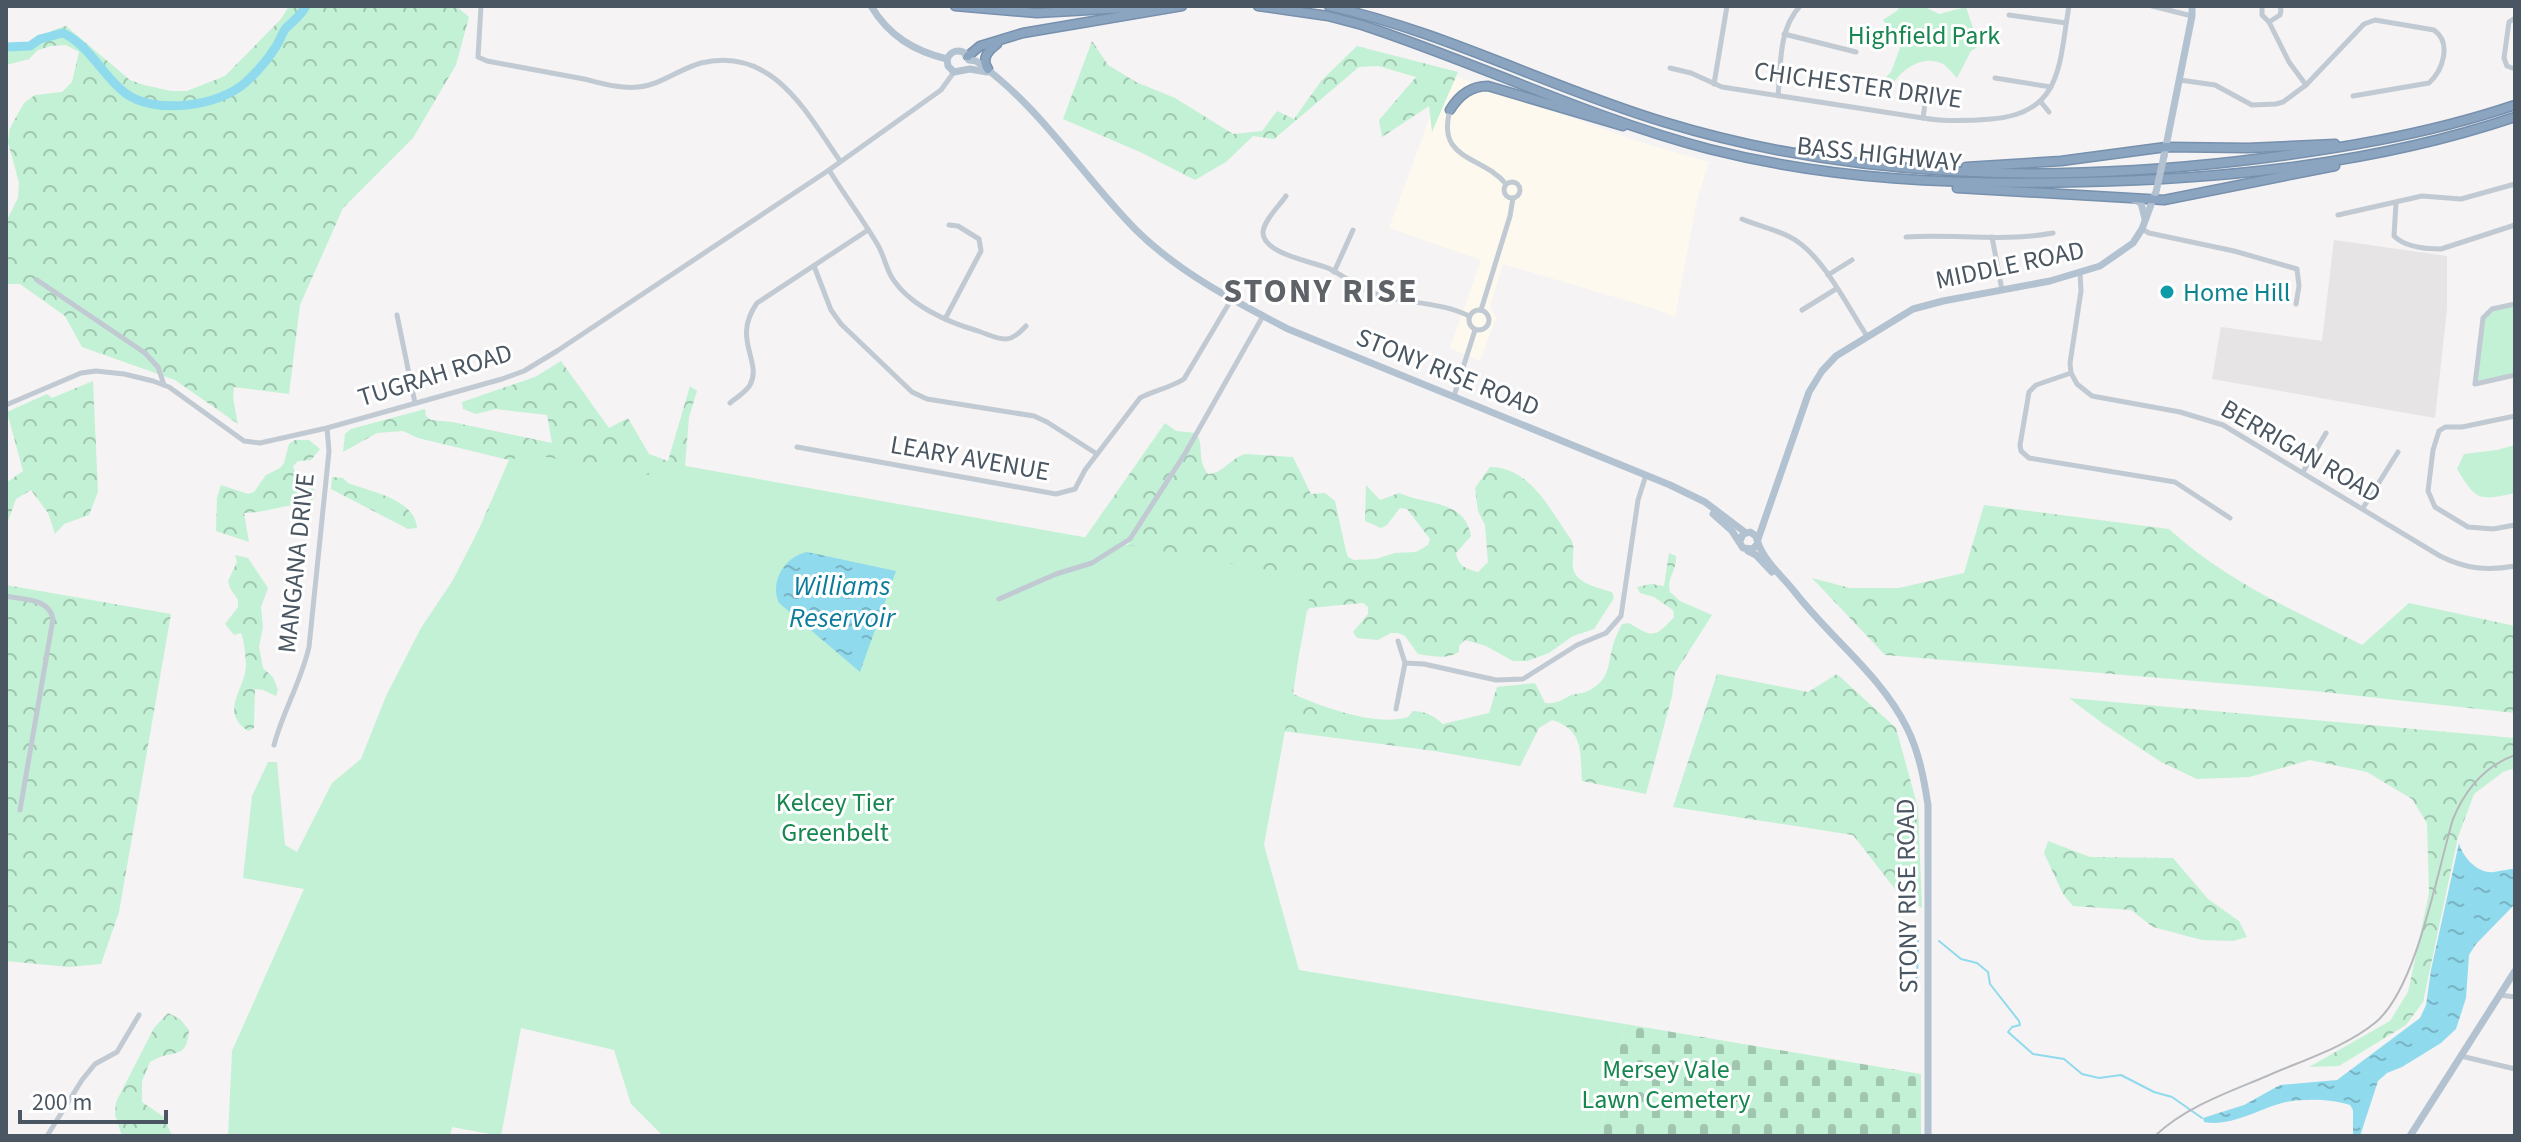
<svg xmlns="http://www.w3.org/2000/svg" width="2521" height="1142" font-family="'Source Sans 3',sans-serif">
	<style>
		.commercial { fill: #fdf9ef }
		.education { fill: #e6e4e5 }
		.forest { fill: url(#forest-crowns) }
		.cemetery { fill: url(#cemetery-stones) }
		.park { fill: #c3f1d5 }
		.water { fill: url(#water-ripples) }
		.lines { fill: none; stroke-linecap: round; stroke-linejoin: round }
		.stream { stroke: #90daee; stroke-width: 2 }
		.river { stroke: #90daee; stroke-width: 9 }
		.highway-casing { stroke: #7690ad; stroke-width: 11 }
		.minor { stroke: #c1cad2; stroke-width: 5 }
		.major { stroke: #b3c2d1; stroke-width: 7 }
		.highway { stroke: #8ba5c1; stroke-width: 8 }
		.rail { stroke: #b5b8bd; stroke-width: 2 }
		.major-bridge { stroke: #b3c2d1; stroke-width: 7 }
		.culture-dot { fill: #0f9aa8; stroke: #fff; stroke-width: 3 }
		.labels { text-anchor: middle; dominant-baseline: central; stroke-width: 6; stroke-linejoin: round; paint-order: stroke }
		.park-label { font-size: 26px; fill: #17864f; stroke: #fff }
		.street-label { font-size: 26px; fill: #4a5661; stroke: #fff }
		.culture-label { font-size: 26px; fill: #0d838f; stroke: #fff; text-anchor: start }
		.water-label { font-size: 28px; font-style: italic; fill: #0c7c9b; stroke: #fff }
		.district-label { font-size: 34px; font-weight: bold; letter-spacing: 2px; fill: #5f6368; stroke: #fff }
	</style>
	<defs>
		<pattern id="forest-crowns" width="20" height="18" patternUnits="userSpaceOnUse" patternTransform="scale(2)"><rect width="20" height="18" fill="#c3f1d5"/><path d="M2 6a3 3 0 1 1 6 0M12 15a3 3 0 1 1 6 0" fill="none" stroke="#a0c6b0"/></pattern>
		<pattern id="cemetery-stones" width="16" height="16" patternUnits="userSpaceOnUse" patternTransform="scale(2)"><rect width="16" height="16" fill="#c3f1d5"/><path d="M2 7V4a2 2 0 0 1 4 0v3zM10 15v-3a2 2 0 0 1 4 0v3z" fill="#a0c6b0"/></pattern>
		<pattern id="water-ripples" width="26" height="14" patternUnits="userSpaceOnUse" patternTransform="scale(2)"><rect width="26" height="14" fill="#90daee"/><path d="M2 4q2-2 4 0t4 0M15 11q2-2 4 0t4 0" fill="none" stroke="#78b4c4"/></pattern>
	</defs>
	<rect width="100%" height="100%" fill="#f5f3f3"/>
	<path class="commercial" d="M1446,73L1640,142L1709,162L1698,196L1675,317L1655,309L1503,264L1490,307L1496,318L1480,361L1450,348L1481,260L1389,228Z"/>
	<path class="education" d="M2334,240L2447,256V309L2435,418L2212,379L2221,327L2322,341Z"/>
	<g class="forest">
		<path d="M289,6H456L469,17L456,65L413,138L343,208L300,305L289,394L234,387L233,398L238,424L175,380L82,347L65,316L20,284H6V222L18,198L19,183L8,142L10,128L24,103L35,95L62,92L72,82L79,52L66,45L52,46L38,50L29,59L6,65V51C28,47 44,31 66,26L130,80L144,85L171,91H187L225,76L281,19Z"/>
		<path d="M1092,41L1108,65L1136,82L1175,98L1233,134L1262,131L1277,111L1294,119L1321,81L1357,46L1458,72L1432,132L1429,106L1382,137L1379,120L1416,77L1378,66L1359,67L1274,139L1253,136L1226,162L1195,180L1140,152L1063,119Z"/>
		<path d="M561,361L609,428L628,418L649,454L668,461L690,386L697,391L689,417L685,466L694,476L1084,539L1165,423L1176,431L1196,433C1205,446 1196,459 1208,474C1222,474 1231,458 1245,454L1293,457L1311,494L1325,493L1335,501L1346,551L1348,557L1354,560L1376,559L1395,553L1416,552L1428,545L1430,539L1407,509L1400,508L1387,525L1381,528L1365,521L1366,485L1380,500L1399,493C1425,505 1465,499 1471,536L1456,553C1458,566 1466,569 1478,572L1488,562L1485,525L1478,511L1475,488L1490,467C1531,467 1551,512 1572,541C1575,550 1572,558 1573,568C1576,584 1599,588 1612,592L1614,598L1594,629L1573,636L1549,653L1527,661H1513L1486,646L1465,640L1459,646V652C1446,660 1432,656 1418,654L1405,636L1398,633H1391L1378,640L1357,638L1353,632L1368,614V607L1363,603L1310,608L1305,613L1293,694C1323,707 1376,727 1408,717L1413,711C1425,711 1434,716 1443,724L1489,713L1497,687L1535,683L1545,703C1555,704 1561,701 1569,696C1575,693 1582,694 1588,691C1612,679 1607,663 1614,642C1616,636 1619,630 1622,624L1629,623C1653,638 1655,638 1674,617L1673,610L1654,597L1640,593L1637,587L1651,584L1664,586L1669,553L1676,556C1677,571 1666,578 1670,592L1680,601L1712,615L1675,673L1672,696L1646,794L1582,781C1580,751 1584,730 1552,720L1539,728L1520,766L1434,751L1275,730L1123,552L1132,539L1088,560L476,536L509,460L418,438L403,431L377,433L343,452L345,434L351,429L425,409L426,416L431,420L452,422L552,443L547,415L496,409L476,414L463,409L462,402L535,377Z"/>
		<path d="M93,381L98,492L89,515L64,524L55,534L48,513L31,490L16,499L6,527V483L23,471L7,412L47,394L52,398Z"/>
		<path d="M295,440H309L320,449L311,460L298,461L293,466L295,472L313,482L315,496L312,501L258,512L244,513L249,542L216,531L217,498L221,485L248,494L254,492L266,475L280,468L284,463L289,444Z"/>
		<path d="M332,477L343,478L348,483C371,492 415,499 417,528L408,529L331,489Z"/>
		<path d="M1984,505L2169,529C2226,581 2293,610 2362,645L2409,603L2515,626V713L2314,691L1885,655L1812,578L1850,588H1899L1964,573Z"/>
		<path d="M235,555L248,558L268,588L261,607L263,627L259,647L263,668L273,677L278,690L276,696L263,690L255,689L254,728L248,731C218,711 246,689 246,665C246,658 244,640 241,633L234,635L225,624L238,607V600L230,588L228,581L237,562Z"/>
		<path d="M6,585L171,614L119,912L101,964L69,967L6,961Z"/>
		<path d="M1717,674L1808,692L1837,674L1896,728L1918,808L1922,908L1895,889L1853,835L1673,807Z"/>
		<path d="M2069,698L2515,738V768L2503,772L2474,794L2458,837L2423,1002L2406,1025L2339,1066L2309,1067L2390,1021L2408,992L2429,893L2427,823L2412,799L2367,772L2310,760L2249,777L2197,779L2161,762L2102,723Z"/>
		<path d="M2048,841L2090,857L2173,858L2208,899L2239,921L2247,937L2233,941L2202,940L2153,927L2131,910L2073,906L2063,894L2044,853Z"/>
		<path d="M168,1013L180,1019L189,1030C187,1062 172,1048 150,1062L142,1081V1102L164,1117L172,1136H122L115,1115L116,1102L154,1028Z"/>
	</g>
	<path class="cemetery" d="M1625,1024L1921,1074V1136H1599Z"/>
	<g class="park">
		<path d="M1899,6H1923L1939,14L1966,7L1979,46L1971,51L1957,78C1953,74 1948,67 1943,64C1923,54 1902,69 1892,85L1883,80L1891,72L1900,48L1883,20L1898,10Z"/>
		<path d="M2515,306V373L2477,381L2484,320L2494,310Z"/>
		<path d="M2515,445V493C2480,501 2476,501 2457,469L2464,454L2497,450Z"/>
		<path d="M518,452L649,475L652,460L1313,578L1264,845L1299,970L1625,1024L1599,1136H663L631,1104L614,1050L521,1028L501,1136L452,1127L450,1136H228L232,1051L304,889L243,878L252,796L268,762H277L285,845L297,852L332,783L361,759L386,696L421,628L453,580Z"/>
	</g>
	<g class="water">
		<path d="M807,552L896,571L860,672L779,603C769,582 785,556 807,552Z"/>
		<path d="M2459,843C2463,858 2478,874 2494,872C2502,871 2507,869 2515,869V904L2476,944L2469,955L2466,998L2456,1029L2441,1043L2402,1067L2387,1073L2378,1081L2360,1136H2353V1110L2350,1105C2331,1099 2302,1098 2282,1103C2257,1110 2230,1127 2204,1122L2203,1118L2244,1105L2280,1085L2337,1080L2420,1018L2426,1005L2431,970Z"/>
	</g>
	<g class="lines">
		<g class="stream">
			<path d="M1939,941L1961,959L1977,963L1988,972L1990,984L2019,1021L2020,1025L2012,1027L2008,1032L2033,1054L2064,1059L2082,1074L2099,1078L2121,1075L2154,1092L2172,1097L2202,1118"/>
			<path d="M1908,988L1917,977L1918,941"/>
		</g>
		<path class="river" d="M6,47L30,46L40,39L63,33C90,46 102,75 125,93C154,115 219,107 246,82C257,72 269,58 277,45C280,40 282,33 286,28C295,19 299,18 306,6"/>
		<defs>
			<g id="highway">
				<path d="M955,6L1037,13L1143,7"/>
				<path d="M1258,6L1328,16L1362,25C1478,63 1590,118 1709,149C1831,180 1955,185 2081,182C2227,179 2375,164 2515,117"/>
				<path d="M1329,6C1445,32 1551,88 1664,122C1851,179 2047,183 2240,161C2333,150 2426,135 2515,105"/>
				<path d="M968,56L980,46L1023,33L1182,6"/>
				<path d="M988,69C981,58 988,51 997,44"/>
				<path d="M1450,110C1459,95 1471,86 1488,86L1623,126"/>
				<path d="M1966,167L2061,161L2166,147L2248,148L2335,144"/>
				<path d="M1957,188L2164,200L2335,166"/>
			</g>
		</defs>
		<use href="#highway" class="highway-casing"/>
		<g class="minor">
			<path d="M481,6L478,57L487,61C519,67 551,73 584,79C601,83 620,89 638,87C661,85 679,69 701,63C773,46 806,112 840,161"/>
			<path d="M2152,6L2192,16"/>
			<path d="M2262,6V15L2269,22L2289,62L2306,85"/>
			<path d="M2009,15L2066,23"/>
			<path d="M2515,18L2509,22L2504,58L2507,66L2515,69"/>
			<path d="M2269,22L2280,15L2281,10L2280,6"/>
			<path d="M1784,34L1856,52"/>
			<path d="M1670,68L1691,73L1722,87L1923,118C1946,122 1968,121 1991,119C2063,114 2059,63 2069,6"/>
			<path d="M1995,78L2051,87"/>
			<path d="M2180,80L2215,85L2252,105L2276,104L2283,102L2306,85L2364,24L2375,20L2434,30C2452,43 2443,70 2429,83L2353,96"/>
			<path d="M1714,84L1727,6"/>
			<path d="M1778,96C1781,65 1778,30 1800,6"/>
			<path d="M2041,102L2049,112"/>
			<path d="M1450,110C1436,161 1482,155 1506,184"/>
			<path d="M1923,118L1926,96"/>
			<path d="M829,170C844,194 861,217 876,242C883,252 885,265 891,276C908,305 947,322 978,331C1001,339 1008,346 1026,326"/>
			<circle cx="1512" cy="190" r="8"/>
			<path d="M1286,196C1280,205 1264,220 1263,232C1262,254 1315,262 1330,269C1347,278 1360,289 1379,295C1408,304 1442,302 1469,316"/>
			<path d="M2396,203L2394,236C2405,247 2425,249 2441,249L2515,225"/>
			<path d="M2338,215L2422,196L2461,199L2515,184"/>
			<path d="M1742,219C1758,226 1775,229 1790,237C1822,253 1847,306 1867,336"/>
			<path d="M2142,229L2149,233L2234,251L2297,269L2299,286L2296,304"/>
			<path d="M1906,237C1955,234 2005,242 2053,233"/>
			<path d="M1992,237L2002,290"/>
			<path d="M814,266L831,310L841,324L912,392L927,399L1034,416L1047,422L1097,454"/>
			<path d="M1334,272L1353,230"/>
			<path d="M2080,273L2081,291L2070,363L2071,373L2077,384L2092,396L2180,412L2223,425L2440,556C2466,569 2487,571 2515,566"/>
			<path d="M1828,275L1852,260"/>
			<path d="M37,280L145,353L158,367L164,385"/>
			<path d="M2515,304L2492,309L2483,318L2475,384L2515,375"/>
			<circle cx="1479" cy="320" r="10"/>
			<path d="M1481,310L1510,216L1513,198"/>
			<path d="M1802,310L1836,289"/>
			<path d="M397,315L415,403"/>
			<path d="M945,319L981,251L979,239L958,226L949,225"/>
			<path d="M2071,373L2036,385L2029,392L2020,445L2021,451L2029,458L2175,482L2230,518"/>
			<path d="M1454,396L1475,330"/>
			<path d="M730,403C736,398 746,392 750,385C763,361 731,340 757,303L868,230"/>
			<path d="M6,405L81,373L96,371L124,374L153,381L169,387L244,441L260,443L327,428L502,379L524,371L557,351L829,170L941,90L954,72"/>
			<path d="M2515,416L2462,427H2445L2439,431L2433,450L2428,491L2435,507L2468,527L2493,529L2515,525"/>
			<path d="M797,447L1056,494L1075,489L1085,470L1140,398C1155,390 1170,388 1184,379L1231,300"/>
			<path d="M2303,472L2326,433"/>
			<path d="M2363,508L2398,452"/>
			<path d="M6,596C24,600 49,598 53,619L20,810"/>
			<path d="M999,599L1056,574L1092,563L1130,539L1186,452L1263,316"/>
			<path d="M1398,641L1405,663"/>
			<path d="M1396,709L1405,663L1424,664L1496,680L1523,679L1577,645L1606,633L1621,616L1638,500L1646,475"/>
			<path d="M274,745C283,711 301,682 309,647L329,451L327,428"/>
			<path d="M2500,995L2515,997"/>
			<path d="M2461,1056L2515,1069"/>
			<path d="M47,1136L82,1080L95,1064L117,1052L139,1015"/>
		</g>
		<g class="major">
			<path d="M871,6C889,36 914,51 947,59"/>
			<path d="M947,59L948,66L954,72L970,69L987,72"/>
			<path d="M947,59C951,51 958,49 965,53L969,59"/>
			<path d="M969,60L976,61C1040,106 1081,174 1135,229C1178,272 1234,301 1288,329L1670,485L1705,502L1746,533"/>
			<path d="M2164,156L2192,16V6"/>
			<path d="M2131,198L2141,203L2145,219"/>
			<path d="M1713,514L1732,531L1743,548L1753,549L1758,543L1756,536L1750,532L1743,534L1740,541"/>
			<path d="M1758,539L1809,392L1822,371L1836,356L1913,309L1943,301L2050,281L2100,266L2133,243L2142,229L2155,194"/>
			<path d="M1758,543C1765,562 1782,576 1794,591C1830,638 1881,675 1907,728C1919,752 1924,779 1928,805V1136"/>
			<path d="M1748,551L1756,555L1772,572"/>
			<path d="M2410,1136L2515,971"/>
		</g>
		<use href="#highway" class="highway"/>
		<path class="rail" d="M2155,1136C2185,1107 2229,1092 2267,1076C2303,1060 2346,1047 2376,1022C2417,987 2437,872 2453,819C2465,790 2485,766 2515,755"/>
		<path class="major-bridge" d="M2156,192L2164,156"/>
	</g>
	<circle class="culture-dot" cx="2167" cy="292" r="8"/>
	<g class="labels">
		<g class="park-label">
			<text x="1924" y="35">Highfield Park</text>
			<text x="835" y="802">Kelcey Tier<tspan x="835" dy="30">Greenbelt</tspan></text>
			<text x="1666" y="1069">Mersey Vale<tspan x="1666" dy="30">Lawn Cemetery</tspan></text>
		</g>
		<g class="street-label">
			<text transform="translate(1858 85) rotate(8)">CHICHESTER DRIVE</text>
			<text transform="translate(1879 154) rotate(6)">BASS HIGHWAY</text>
			<text transform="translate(2010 265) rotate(-12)">MIDDLE ROAD</text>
			<text transform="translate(1448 372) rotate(22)">STONY RISE ROAD</text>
			<text transform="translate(435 375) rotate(-17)">TUGRAH ROAD</text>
			<text transform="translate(2301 451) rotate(30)">BERRIGAN ROAD</text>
			<text transform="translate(970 458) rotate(10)">LEARY AVENUE</text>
			<text transform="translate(296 563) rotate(-84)">MANGANA DRIVE</text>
			<text transform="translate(1907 896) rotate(-91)">STONY RISE ROAD</text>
		</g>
		<g class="culture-label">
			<text x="2183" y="292">Home Hill</text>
		</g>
		<g class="water-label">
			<text x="842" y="586">Williams<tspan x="842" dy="32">Reservoir</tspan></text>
		</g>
		<g class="district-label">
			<text x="1321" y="291">STONY RISE</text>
		</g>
	</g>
	<rect width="2521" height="1142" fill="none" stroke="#4a5661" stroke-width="16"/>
	<path d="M20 1110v12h146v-12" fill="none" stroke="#4a5661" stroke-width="4"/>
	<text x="32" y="1110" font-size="24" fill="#4a5661" stroke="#ffffff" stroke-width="6" paint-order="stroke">200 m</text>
</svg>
